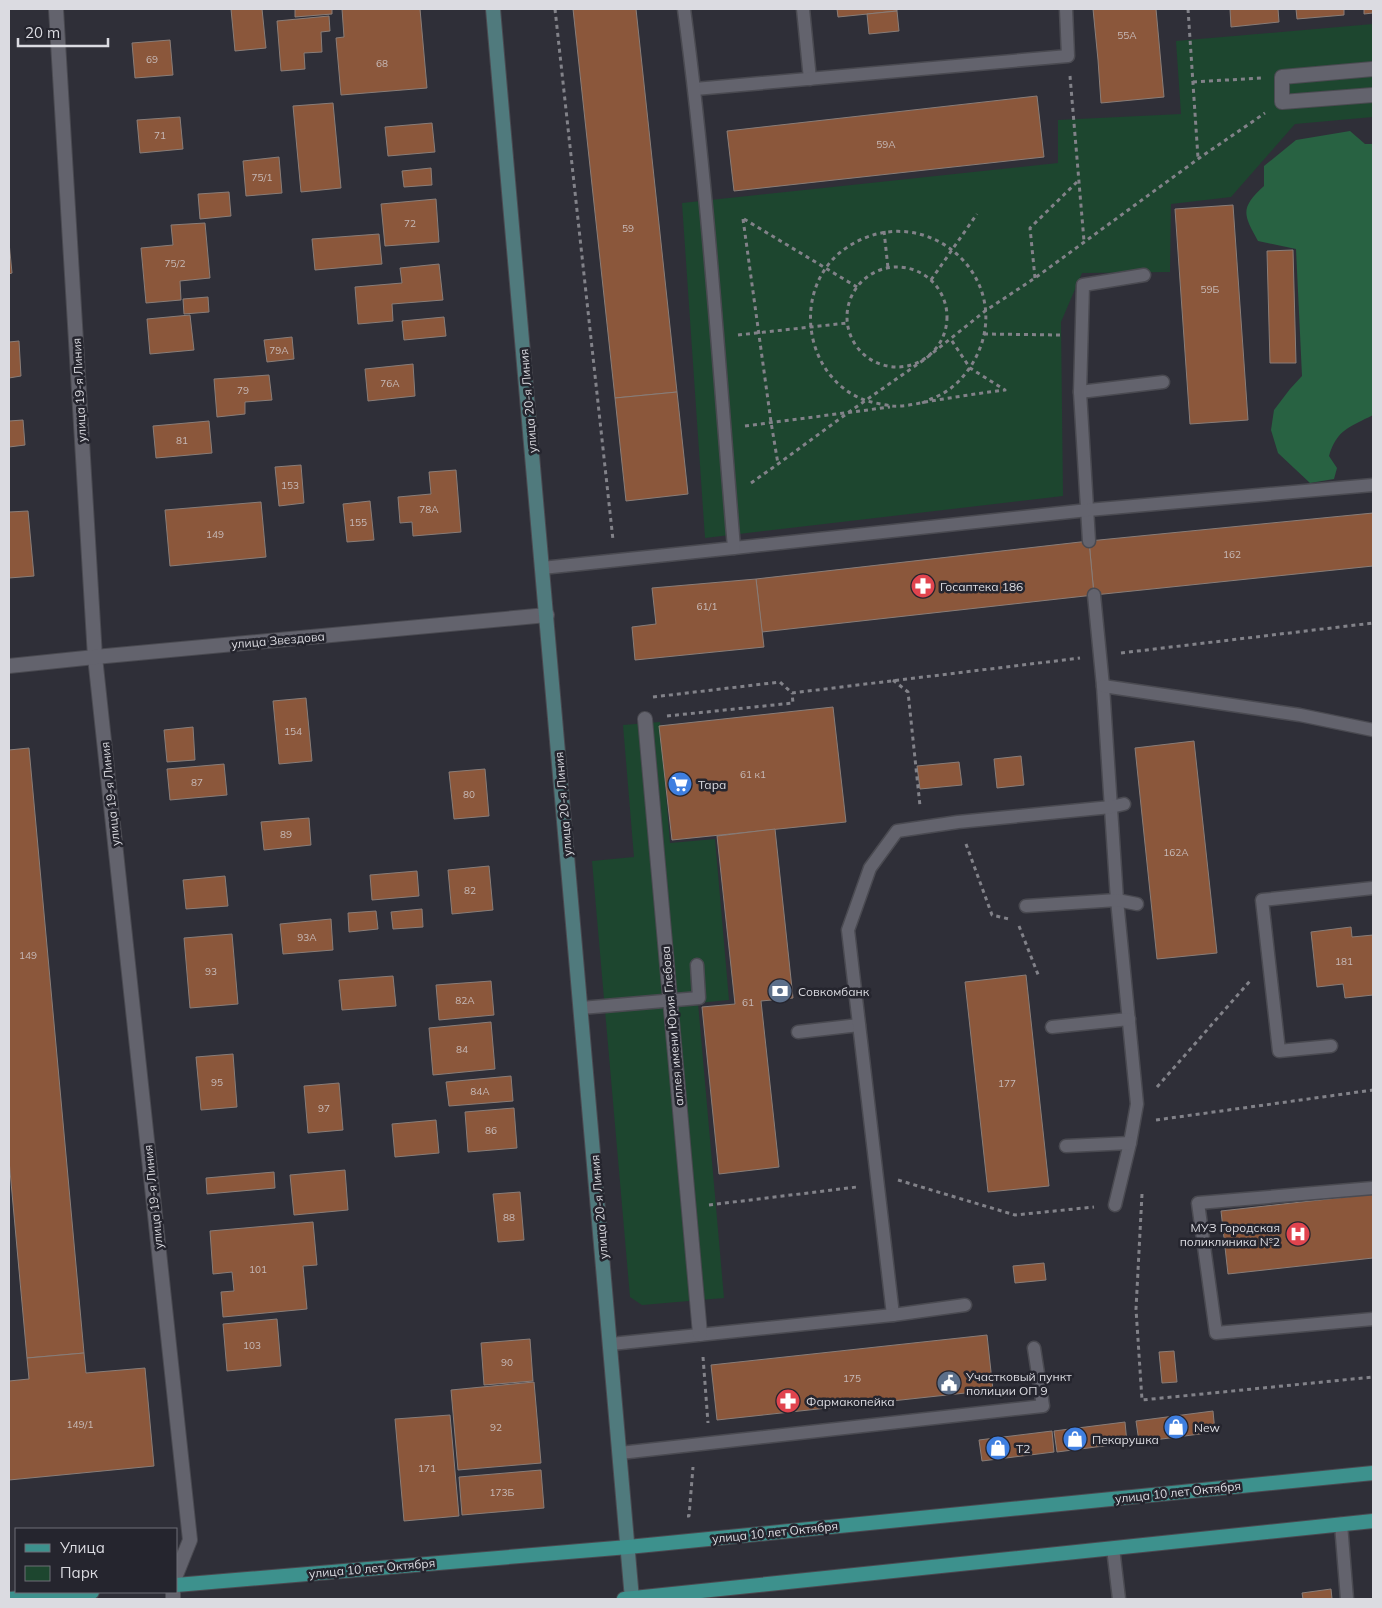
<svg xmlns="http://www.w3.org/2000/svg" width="1382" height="1608" font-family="Mulish,sans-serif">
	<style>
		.green { fill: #1d462f }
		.forest { fill: #286242 }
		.building { fill: #8b573b; stroke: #897d78 }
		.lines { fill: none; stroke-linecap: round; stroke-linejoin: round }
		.service-casing { stroke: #4a4a51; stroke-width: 15 }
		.pedestrian-casing { stroke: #4a4a51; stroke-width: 16 }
		.minor-casing { stroke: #4a4a51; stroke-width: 16 }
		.secondary-casing { stroke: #4a4a51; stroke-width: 16 }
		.primary-casing { stroke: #4a4a51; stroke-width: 16 }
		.path { stroke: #828289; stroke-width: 3; stroke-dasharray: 4 4; stroke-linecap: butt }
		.service { stroke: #63636d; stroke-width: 12 }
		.pedestrian { stroke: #63636d; stroke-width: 14 }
		.minor { stroke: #63636d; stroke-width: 14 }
		.secondary { stroke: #507a7d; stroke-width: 14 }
		.primary { stroke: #3d918d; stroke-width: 14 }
		.labels { text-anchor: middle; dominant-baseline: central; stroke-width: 5; stroke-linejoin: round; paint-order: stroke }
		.number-label { font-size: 10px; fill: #c7bab8 }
		.street-label { font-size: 12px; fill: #dbdbe1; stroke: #25252e }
		.poi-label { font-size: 12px; fill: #dbdbe1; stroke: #25252e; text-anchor: start }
	</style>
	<rect width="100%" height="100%" fill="#2f2f38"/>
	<g class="green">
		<path d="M1373,24V117L1295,124L1231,197L1171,204L1170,272L1082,273L1061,322L1063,496L705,538L682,203L1058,163V120L1181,114L1176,41Z"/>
		<path d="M660,722L670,843L715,839L729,1000L698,1003L724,1298L642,1305L630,1297L592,861L634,857L623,725Z"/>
	</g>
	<path class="forest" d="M1350,131L1365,144H1373V415C1350,427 1337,429 1329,456L1337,468L1334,479L1310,483L1278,453L1271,430L1274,410L1290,389L1302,376L1296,249L1258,241C1243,214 1240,208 1264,186V166L1296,140Z"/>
	<g class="building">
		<path d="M231,9H262L266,48L235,51Z"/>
		<path d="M295,9H332V14L295,17Z"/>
		<path d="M342,9H420L427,88L341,95L336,38L344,37Z"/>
		<path d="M573,9H636L677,392L615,398Z"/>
		<path d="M837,9H897V11L838,17Z"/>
		<path d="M1093,9H1156L1164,97L1101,103L1098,60Z"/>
		<path d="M1230,9H1278L1279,22L1231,27Z"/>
		<path d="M1296,9H1344V15L1297,19Z"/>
		<path d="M1364,9H1373V13L1364,14Z"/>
		<path d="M897,11L899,31L869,34L867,14Z"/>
		<path d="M329,16L330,31L321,32L322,52L304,53L305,69L281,71L277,21Z"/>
		<path d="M170,40L173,75L135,78L132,43Z"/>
		<path d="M1037,96L1044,157L734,191L727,131Z"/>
		<path d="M333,103L341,188L301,192L293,106Z"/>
		<path d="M180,117L183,149L140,153L137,120Z"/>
		<path d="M432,123L435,152L388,156L385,127Z"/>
		<path d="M279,157L282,193L246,196L243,161Z"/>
		<path d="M431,168L432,185L404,187L402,171Z"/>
		<path d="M229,192L231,216L200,219L198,194Z"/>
		<path d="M436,199L439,242L385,246L381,204Z"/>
		<path d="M1233,205L1248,420L1190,424L1175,209Z"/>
		<path d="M205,223L210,278L180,281L181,300L146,303L141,248L173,245L171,225Z"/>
		<path d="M379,234L382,264L315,270L312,239Z"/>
		<path d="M9,242L12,273L9,274Z"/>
		<path d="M1293,250L1296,363H1270L1267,251Z"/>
		<path d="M439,264L443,300L392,304L393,321L358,324L355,287L402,283L400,268Z"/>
		<path d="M208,297L209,312L184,314L183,299Z"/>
		<path d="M190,315L194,350L150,354L147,319Z"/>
		<path d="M444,317L446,336L404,340L402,321Z"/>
		<path d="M292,337L294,359L267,362L264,340Z"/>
		<path d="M19,341L21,376L9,378V342Z"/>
		<path d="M413,364L415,396L368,401L365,369Z"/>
		<path d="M269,375L272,400L245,402V414L217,417L214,379Z"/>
		<path d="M677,392L688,494L626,501L615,398Z"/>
		<path d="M23,420L25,445L9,447V421Z"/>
		<path d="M209,421L212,453L156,458L153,426Z"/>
		<path d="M301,465L304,503L279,506L275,467Z"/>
		<path d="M456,470L461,532L413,536L412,522L400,523L398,497L431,494L429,472Z"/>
		<path d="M370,501L374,540L347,542L343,504Z"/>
		<path d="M261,502L266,557L170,566L165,510Z"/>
		<path d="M28,511L34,576L9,578V512Z"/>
		<path d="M1373,513V566L1094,595L1089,541Z"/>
		<path d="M1089,541L1094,595L762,632L756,579Z"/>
		<path d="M756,579L764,647L635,660L632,627L656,624L652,588Z"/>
		<path d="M306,698L312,761L279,764L273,701Z"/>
		<path d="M833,707L846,822L672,840L659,726Z"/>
		<path d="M193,727L195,760L167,762L164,730Z"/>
		<path d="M1194,741L1217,953L1157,959L1135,748Z"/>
		<path d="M29,748L84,1353L27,1358L9,1160V750Z"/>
		<path d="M1021,756L1024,785L997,788L994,759Z"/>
		<path d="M959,762L962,785L920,789L917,766Z"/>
		<path d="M224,764L227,795L170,800L167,769Z"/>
		<path d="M485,769L489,816L454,819L449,772Z"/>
		<path d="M309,818L311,845L264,850L261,822Z"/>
		<path d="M775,829L793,998L761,1001L779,1167L719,1174L702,1007L735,1004L717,836Z"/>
		<path d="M489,866L493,910L452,914L448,870Z"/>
		<path d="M417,871L419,896L372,900L370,875Z"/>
		<path d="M225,876L228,906L186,909L183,880Z"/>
		<path d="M422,909L423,927L393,929L391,912Z"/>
		<path d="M376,911L378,929L349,932L348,913Z"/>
		<path d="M331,919L333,950L283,954L280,924Z"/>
		<path d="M1351,927L1352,937L1373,935V995L1345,998L1343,984L1317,987L1311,932Z"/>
		<path d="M232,934L238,1004L190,1008L184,938Z"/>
		<path d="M1026,975L1049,1186L988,1192L965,982Z"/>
		<path d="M393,976L396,1006L342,1010L339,980Z"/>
		<path d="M491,981L494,1015L439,1020L436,985Z"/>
		<path d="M491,1022L495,1069L433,1075L429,1028Z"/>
		<path d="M233,1054L237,1107L201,1110L196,1057Z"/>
		<path d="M511,1076L513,1101L449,1106L446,1082Z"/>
		<path d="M339,1083L343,1130L308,1133L304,1086Z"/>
		<path d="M514,1108L517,1148L468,1152L465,1112Z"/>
		<path d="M436,1120L439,1153L395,1157L392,1124Z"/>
		<path d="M345,1170L348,1210L294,1215L290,1175Z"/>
		<path d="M274,1172L275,1188L207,1194L206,1178Z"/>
		<path d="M520,1192L524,1240L498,1242L493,1194Z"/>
		<path d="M1373,1194V1258L1228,1274L1221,1211Z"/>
		<path d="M313,1222L317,1265L303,1266L307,1309L223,1317L221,1292L234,1291L232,1272L213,1274L210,1231Z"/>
		<path d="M1044,1263L1046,1280L1015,1283L1013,1266Z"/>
		<path d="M277,1319L281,1366L227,1371L223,1324Z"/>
		<path d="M987,1335L993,1390L717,1420L711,1365Z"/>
		<path d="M530,1339L533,1381L484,1385L481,1343Z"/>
		<path d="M1174,1351L1177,1382L1162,1383L1159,1352Z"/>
		<path d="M84,1353L86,1373L145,1368L154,1466L9,1480V1381L29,1379L27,1358Z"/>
		<path d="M534,1382L541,1463L458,1470L451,1390Z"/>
		<path d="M1213,1411L1215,1432L1139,1442L1136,1421Z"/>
		<path d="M450,1415L459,1516L404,1521L395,1419Z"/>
		<path d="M1125,1422L1127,1443L1057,1452L1054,1431Z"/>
		<path d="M1052,1431L1054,1452L982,1461L979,1440Z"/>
		<path d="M541,1470L544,1508L462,1515L459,1477Z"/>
		<path d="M1331,1589L1332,1599H1303L1302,1593Z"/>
	</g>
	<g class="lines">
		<defs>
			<g id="service">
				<path d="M803,9L810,79"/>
				<path d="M695,89L1068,56L1066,9"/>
				<path d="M1080,392L1163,382"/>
				<path d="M1089,541L1080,392L1083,285L1144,275"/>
				<path d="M734,548L1088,510L1373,485"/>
				<path d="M542,568L734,548C719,368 708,188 684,9"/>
				<path d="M1094,595L1103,686L1117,900L1137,1104L1130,1143L1115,1205"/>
				<path d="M1103,686L1300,715L1373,730"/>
				<path d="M1026,906L1117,900L1137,904"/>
				<path d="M581,1008L699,998L697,965"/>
				<path d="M1052,1027L1129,1019"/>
				<path d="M798,1032L859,1025"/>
				<path d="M1331,1046L1279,1051L1262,900L1373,888"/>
				<path d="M1066,1146L1130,1143"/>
				<path d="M1373,1188L1198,1203L1216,1333L1373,1319"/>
				<path d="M893,1315L848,930L870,868L897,831L958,822L1111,807L1124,804"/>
				<path d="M611,1344L893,1315L965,1305"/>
				<path d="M620,1453L1043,1406L1034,1348"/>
				<path d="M1341,1524L1347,1599"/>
				<path d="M1113,1548L1119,1599"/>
			</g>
			<g id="pedestrian">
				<path d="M1373,69L1282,77V102L1373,95"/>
				<path d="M645,719L700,1334"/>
			</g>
			<g id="minor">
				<path d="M56,9L95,657L190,1540L176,1575"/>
				<path d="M9,666L95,657L547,615"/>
				<path d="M173,1592V1599"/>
			</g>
			<path id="secondary" d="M493,9L632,1599"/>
			<g id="primary">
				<path d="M176,1585L628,1547L1373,1473"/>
				<path d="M9,1599L92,1592"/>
				<path d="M624,1599L1373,1521"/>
			</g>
		</defs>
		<use href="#service" class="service-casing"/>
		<use href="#pedestrian" class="pedestrian-casing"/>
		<use href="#minor" class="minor-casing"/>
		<use href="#secondary" class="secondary-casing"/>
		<use href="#primary" class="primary-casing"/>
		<g class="path">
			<path d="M555,9L613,540"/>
			<path d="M1188,9L1198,158"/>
			<path d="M1070,76L1084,241"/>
			<path d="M1193,82L1261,78"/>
			<path d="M743,219L771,422L778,464"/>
			<path d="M744,219L857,287"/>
			<path d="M884,231L888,268"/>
			<circle cx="897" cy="317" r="50"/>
			<path d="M1035,278L1030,228L1079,180"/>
			<path d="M931,280L977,214"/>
			<path d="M984,334L1061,335"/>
			<path d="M738,335L847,323"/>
			<path d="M922,403C928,400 934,398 940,395C954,388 966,375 974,361C1019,280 927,197 849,246C790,283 801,378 867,401C875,403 885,405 893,406C905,407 919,403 931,401C956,397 980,393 1005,390L970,368L950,338"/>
			<path d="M745,426L890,407"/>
			<path d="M751,483L778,464L849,412L925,359L985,311L1035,278L1198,159L1265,113"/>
			<path d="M1121,653L1373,623"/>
			<path d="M893,680L908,692L920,806"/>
			<path d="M653,697L780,682L792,693L1080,658"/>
			<path d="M667,716L793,703L792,693"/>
			<path d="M966,844L992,915L1009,919"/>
			<path d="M1019,926L1039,977"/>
			<path d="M1157,1087L1250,981"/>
			<path d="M1156,1120L1373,1090"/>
			<path d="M898,1180L1015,1215L1094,1207"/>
			<path d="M1142,1194L1136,1309L1142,1400L1373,1377"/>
			<path d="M709,1205L857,1187"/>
			<path d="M703,1357L708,1423"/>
			<path d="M687,1516H689L693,1467"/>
		</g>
		<use href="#service" class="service"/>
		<use href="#pedestrian" class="pedestrian"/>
		<use href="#minor" class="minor"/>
		<use href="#secondary" class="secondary"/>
		<use href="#primary" class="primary"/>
	</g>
	<defs>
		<symbol id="pharmacy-disc" viewBox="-11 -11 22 22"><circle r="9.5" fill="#e0444e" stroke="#25252e"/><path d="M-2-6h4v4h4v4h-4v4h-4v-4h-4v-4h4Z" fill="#fff"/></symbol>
		<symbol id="supermarket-disc" viewBox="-11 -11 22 22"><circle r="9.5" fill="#3f7fe0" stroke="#25252e"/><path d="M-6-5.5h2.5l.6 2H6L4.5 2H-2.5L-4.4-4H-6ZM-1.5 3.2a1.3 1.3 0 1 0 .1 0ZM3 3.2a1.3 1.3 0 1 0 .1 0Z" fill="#fff"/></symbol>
		<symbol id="bank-disc" viewBox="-11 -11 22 22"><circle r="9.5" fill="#5c6f8a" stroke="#25252e"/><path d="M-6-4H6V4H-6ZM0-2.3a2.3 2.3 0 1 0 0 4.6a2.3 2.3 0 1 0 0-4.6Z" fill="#fff"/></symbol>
		<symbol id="hospital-disc" viewBox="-11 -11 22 22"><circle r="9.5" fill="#e0444e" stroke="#25252e"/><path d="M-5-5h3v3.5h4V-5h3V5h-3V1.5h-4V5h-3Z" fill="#fff"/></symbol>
		<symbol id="civic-disc" viewBox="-11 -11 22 22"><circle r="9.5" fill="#5c6f8a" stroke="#25252e"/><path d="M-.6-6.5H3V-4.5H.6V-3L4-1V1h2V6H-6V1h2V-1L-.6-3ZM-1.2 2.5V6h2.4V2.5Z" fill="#fff"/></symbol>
		<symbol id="shop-disc" viewBox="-11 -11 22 22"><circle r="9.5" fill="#3f7fe0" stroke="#25252e"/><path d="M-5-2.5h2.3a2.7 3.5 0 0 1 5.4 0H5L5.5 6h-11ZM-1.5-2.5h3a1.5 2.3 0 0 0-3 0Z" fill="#fff"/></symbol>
	</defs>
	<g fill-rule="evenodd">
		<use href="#pharmacy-disc" x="909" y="572" width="28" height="28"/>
		<use href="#supermarket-disc" x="666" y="770" width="28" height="28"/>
		<use href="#bank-disc" x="766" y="977" width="28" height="28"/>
		<use href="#hospital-disc" x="1284" y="1220" width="28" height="28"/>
		<use href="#civic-disc" x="935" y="1369" width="28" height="28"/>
		<use href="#pharmacy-disc" x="774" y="1387" width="28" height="28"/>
		<use href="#shop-disc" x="1162" y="1413" width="28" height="28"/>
		<use href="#shop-disc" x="1061" y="1425" width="28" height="28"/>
		<use href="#shop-disc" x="984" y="1434" width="28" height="28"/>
	</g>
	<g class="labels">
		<g class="number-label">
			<text x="1127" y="35">55А</text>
			<text x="152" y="59">69</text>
			<text x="382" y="63">68</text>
			<text x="160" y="135">71</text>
			<text x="886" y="144">59А</text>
			<text x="262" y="177">75/1</text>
			<text x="410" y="223">72</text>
			<text x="628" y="228">59</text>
			<text x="175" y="263">75/2</text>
			<text x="1210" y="289">59Б</text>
			<text x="279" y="350">79А</text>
			<text x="390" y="383">76А</text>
			<text x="243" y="390">79</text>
			<text x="182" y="440">81</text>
			<text x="290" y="485">153</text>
			<text x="429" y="509">78А</text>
			<text x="358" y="522">155</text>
			<text x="215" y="534">149</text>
			<text x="1232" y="554">162</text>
			<text x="707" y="606">61/1</text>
			<text x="293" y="731">154</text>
			<text x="753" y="774">61 к1</text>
			<text x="197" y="782">87</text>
			<text x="469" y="794">80</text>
			<text x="286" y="834">89</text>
			<text x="1176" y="852">162А</text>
			<text x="470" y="890">82</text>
			<text x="307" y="937">93А</text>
			<text x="28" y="955">149</text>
			<text x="1344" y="961">181</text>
			<text x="211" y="971">93</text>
			<text x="465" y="1000">82А</text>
			<text x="748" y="1002">61</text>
			<text x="462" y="1049">84</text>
			<text x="217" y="1082">95</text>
			<text x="1007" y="1083">177</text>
			<text x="480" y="1091">84А</text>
			<text x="324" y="1108">97</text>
			<text x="491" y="1130">86</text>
			<text x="509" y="1217">88</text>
			<text x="258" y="1269">101</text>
			<text x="252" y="1345">103</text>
			<text x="507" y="1362">90</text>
			<text x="852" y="1378">175</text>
			<text x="80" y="1424">149/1</text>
			<text x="496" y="1427">92</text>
			<text x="427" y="1468">171</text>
			<text x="502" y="1492">173Б</text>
		</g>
		<g class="street-label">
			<text transform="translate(79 390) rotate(-93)">улица 19-я Линия</text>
			<text transform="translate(528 401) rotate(-95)">улица 20-я Линия</text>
			<text transform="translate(278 640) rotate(-5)">улица Звездова</text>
			<text transform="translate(110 794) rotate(-96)">улица 19-я Линия</text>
			<text transform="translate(563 804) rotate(-95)">улица 20-я Линия</text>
			<text transform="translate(672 1026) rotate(-95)">аллея имени Юрия Глебова</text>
			<text transform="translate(153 1197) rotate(-96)">улица 19-я Линия</text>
			<text transform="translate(599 1207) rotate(-95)">улица 20-я Линия</text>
			<text transform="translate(1178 1492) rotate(-6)">улица 10 лет Октября</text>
			<text transform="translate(775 1532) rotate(-6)">улица 10 лет Октября</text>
			<text transform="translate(372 1568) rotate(-5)">улица 10 лет Октября</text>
		</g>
		<g class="poi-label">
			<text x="940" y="586">Госаптека 186</text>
			<text x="698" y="784">Тара</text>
			<text x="798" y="991">Совкомбанк</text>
			<text x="1280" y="1227" text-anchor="end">МУЗ Городская<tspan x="1280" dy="14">поликлиника №2</tspan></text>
			<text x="966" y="1376">Участковый пункт<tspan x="966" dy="14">полиции ОП 9</tspan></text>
			<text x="806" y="1401">Фармакопейка</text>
			<text x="1194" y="1427">New</text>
			<text x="1092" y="1439">Пекарушка</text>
			<text x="1016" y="1448">T2</text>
		</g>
	</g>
	<rect width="1382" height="1608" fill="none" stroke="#dbdbe1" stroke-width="20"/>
	<rect x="15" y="1528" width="162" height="65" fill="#25252e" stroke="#6e6e76"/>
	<rect x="25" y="1544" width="25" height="8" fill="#3d918d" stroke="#6e6e76"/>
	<text x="60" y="1553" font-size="15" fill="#dbdbe1">Улица</text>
	<rect x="25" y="1566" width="25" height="15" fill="#1d462f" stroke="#6e6e76"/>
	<text x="60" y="1578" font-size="15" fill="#dbdbe1">Парк</text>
	<path d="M18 38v8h90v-8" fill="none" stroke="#dbdbe1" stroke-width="2.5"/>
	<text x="25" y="38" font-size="15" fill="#dbdbe1" stroke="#25252e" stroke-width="4" paint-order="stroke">20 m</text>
</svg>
